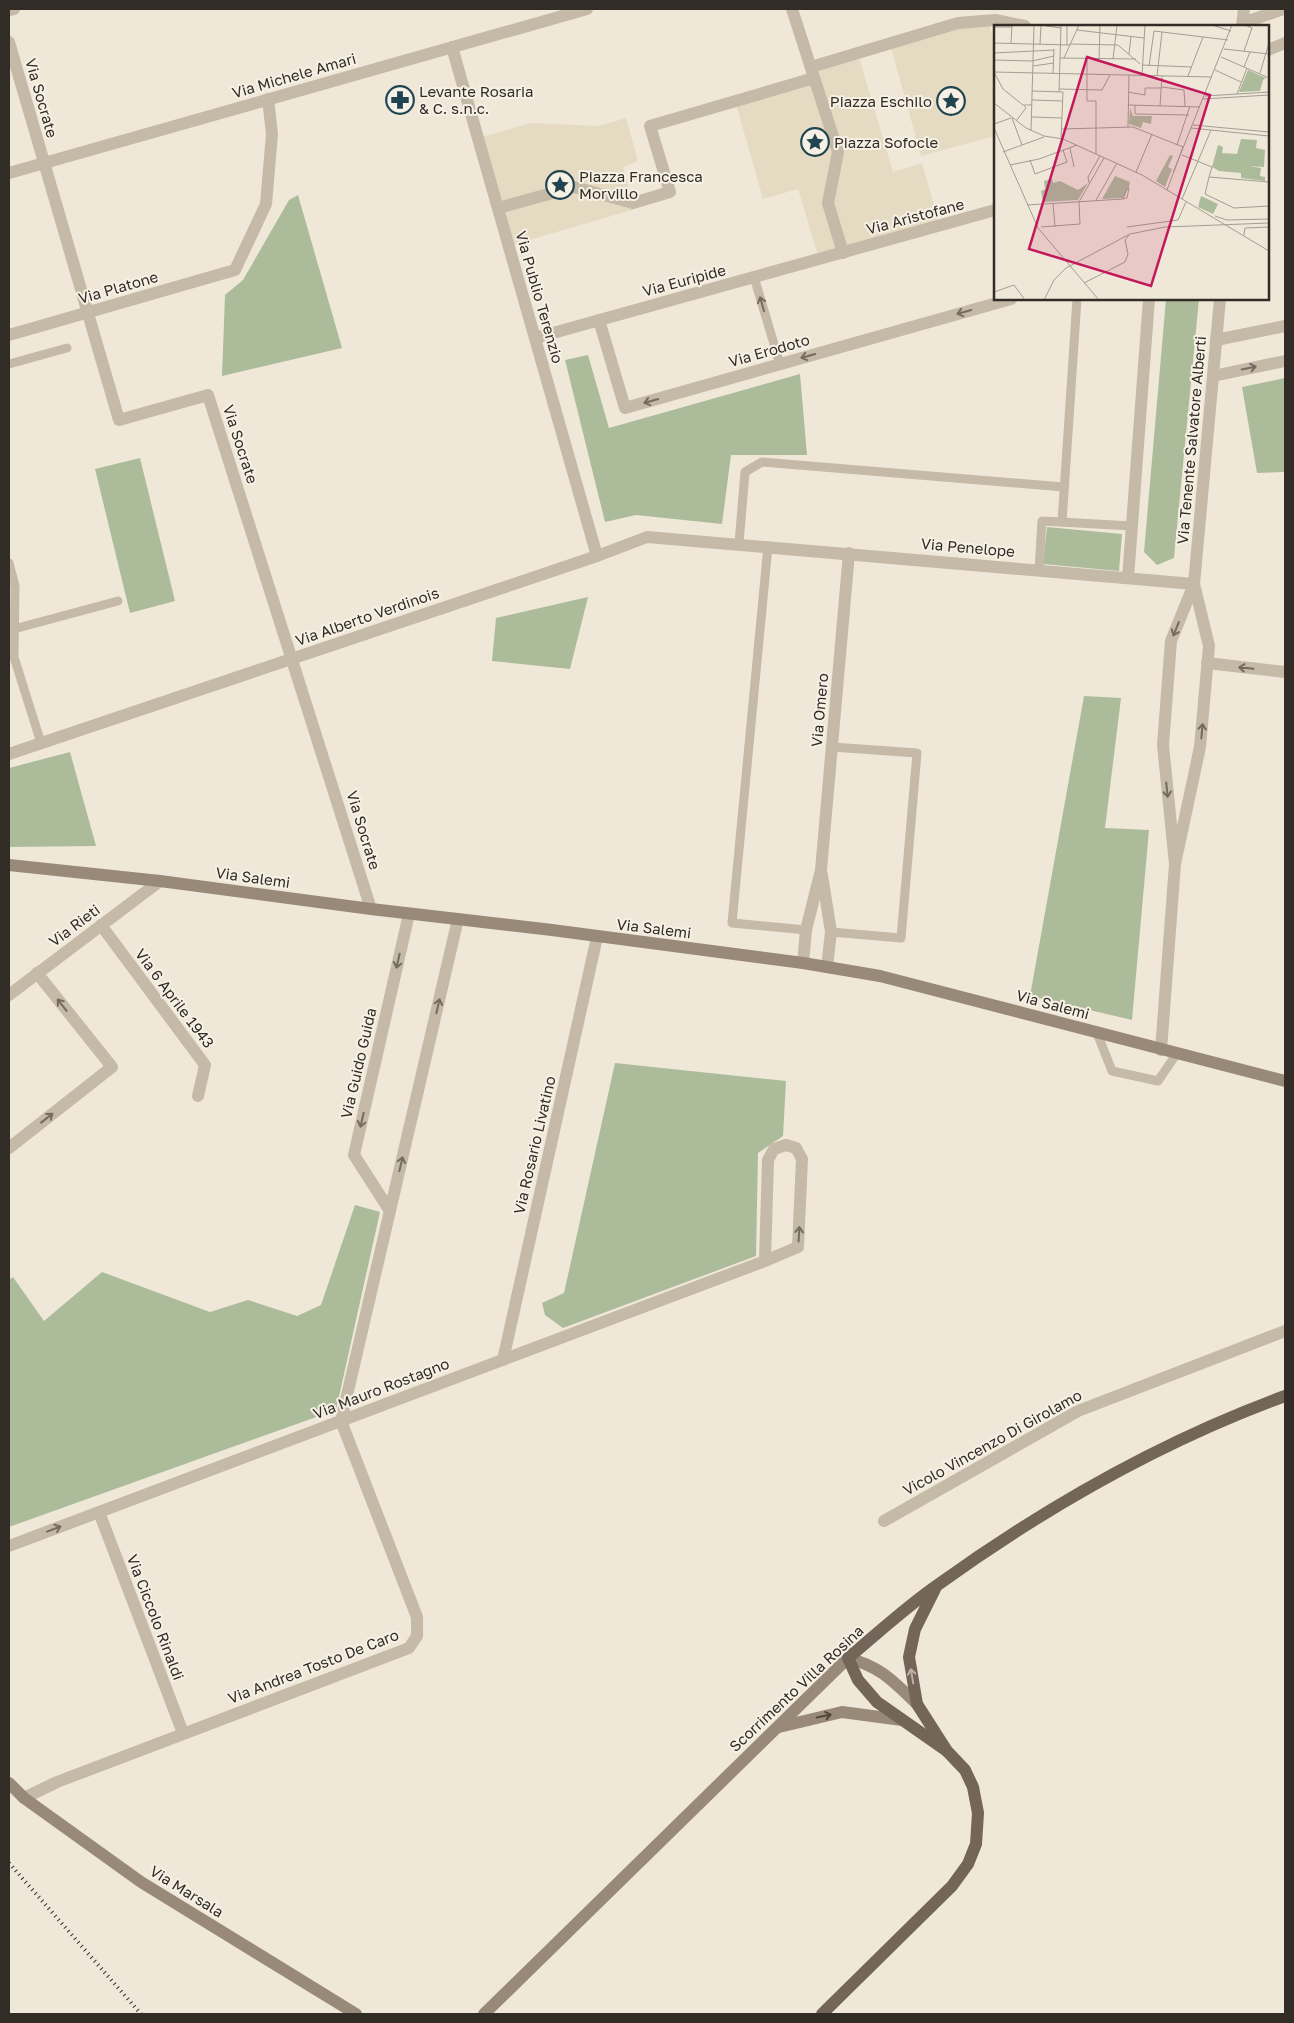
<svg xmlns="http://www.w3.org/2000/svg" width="1294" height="2023" font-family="'Golos Text',sans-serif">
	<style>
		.green { fill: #acbc9b }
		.plaza { fill: #e5dbc2 }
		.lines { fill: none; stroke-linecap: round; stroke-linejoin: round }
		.lane { stroke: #c5b9a7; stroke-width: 9 }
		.street { stroke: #c5b9a7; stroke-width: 12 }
		.secondary { stroke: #998978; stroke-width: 12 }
		.primary { stroke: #736659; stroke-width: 12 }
		.rail { stroke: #322c27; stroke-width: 4; stroke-dasharray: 1 4; stroke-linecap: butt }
		.oneway { stroke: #746b61 }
		.oneway2 { stroke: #bcb2a6 }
		.oneway3 { stroke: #51483f }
		.labels { text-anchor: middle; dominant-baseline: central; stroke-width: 4; stroke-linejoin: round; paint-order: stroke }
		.street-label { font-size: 15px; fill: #322c27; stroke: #f7f1e5 }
		.poi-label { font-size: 15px; fill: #322c27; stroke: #f7f1e5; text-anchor: start }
		.inset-road { fill: none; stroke: #a39d92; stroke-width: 1 }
		.view { fill: #c2185b; fill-opacity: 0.15; stroke: #c2185b; stroke-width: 2.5 }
		.inset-edge { fill: none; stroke: #322c27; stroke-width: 2.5 }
	</style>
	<rect width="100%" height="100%" fill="#efe8d9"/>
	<g class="green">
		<path d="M298,195L342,348L222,376L225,295L243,280L289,200Z"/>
		<path d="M1166,299H1199L1174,558L1157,565L1144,552Z"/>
		<path d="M588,355L609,428L800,374L807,455H731L722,524L636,515L605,522L565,360Z"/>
		<path d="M1285,378V472L1257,473L1242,387Z"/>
		<path d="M140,458L175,601L130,613L95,469Z"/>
		<path d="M1047,527L1122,534L1119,571L1043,564Z"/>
		<path d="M588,597L570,669L492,661L496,618Z"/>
		<path d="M1084,696L1121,698L1105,828L1149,830L1132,1020L1030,996Z"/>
		<path d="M70,752L96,846L9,847V768Z"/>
		<path d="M615,1063L786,1081L783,1136L758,1153L756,1256L563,1328L545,1315L542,1303L564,1293Z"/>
		<path d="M355,1205L380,1212L336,1410L9,1527V1280L13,1277L44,1321L102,1272L210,1312L248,1300L297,1316L321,1305Z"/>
	</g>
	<g class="plaza">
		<path d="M988,21L995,46V136L921,156L890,44Z"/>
		<path d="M858,54L893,172L922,163L940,226L819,259L798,189L763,199L735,101L814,78L811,67Z"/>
		<path d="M626,118L638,161L623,167L635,209L509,246L478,138L531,123L599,126Z"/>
	</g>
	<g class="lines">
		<g class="lane">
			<path d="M754,277L780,364"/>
			<path d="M9,364L67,348"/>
			<path d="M1062,522L1077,299"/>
			<path d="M739,543L745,472L762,462L1064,487"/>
			<path d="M768,546L732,923L806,930"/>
			<path d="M9,563L15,586L14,657L41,743"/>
			<path d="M1039,570L1042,521L1132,526"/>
			<path d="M14,629L118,601"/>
			<path d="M831,932L901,938L917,753L832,747"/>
			<path d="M1097,1033L1112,1071L1158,1081L1177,1053"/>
		</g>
		<g class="street">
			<path d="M792,9L838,152L828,203L843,253"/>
			<path d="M9,10L14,9"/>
			<path d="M1243,23L1283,9"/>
			<path d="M1242,26L1244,9"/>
			<path d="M9,42L119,420L208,395L371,909"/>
			<path d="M452,47L597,556"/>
			<path d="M1268,50L1285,43"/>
			<path d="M811,67L958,23L995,20L1025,26"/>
			<path d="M9,173L587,9"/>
			<path d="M498,208L574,187L633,203L670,192L650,126L814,78"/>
			<path d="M599,320L625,408L1011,299"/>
			<path d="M9,335L235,270L266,204L272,134L268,99"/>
			<path d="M535,338L995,210"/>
			<path d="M1216,340L1285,326"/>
			<path d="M1213,376L1285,361"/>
			<path d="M1128,578L1149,299"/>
			<path d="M1207,663L1285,672"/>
			<path d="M9,754L597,556L647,537L1194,584"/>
			<path d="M1175,864L1163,745L1171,641L1194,584L1220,299"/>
			<path d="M822,875L831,932L827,967"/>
			<path d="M101,925L205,1065L198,1096"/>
			<path d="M803,963L806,930L821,870L849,553"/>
			<path d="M9,995L160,881"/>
			<path d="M1161,1050L1175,864L1200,747L1209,646L1194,584"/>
			<path d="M9,1148L112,1067L37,973"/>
			<path d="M390,1211L354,1155L409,914"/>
			<path d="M503,1360L597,937"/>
			<path d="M99,1512L183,1733"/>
			<path d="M884,1521L1078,1411L1285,1331"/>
			<path d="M9,1546L765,1261L798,1247L802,1159L796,1148L786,1145L774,1149L768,1160L765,1261"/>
			<path d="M24,1798L57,1782L409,1648L417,1636V1617L341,1421L458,919"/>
		</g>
		<g class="secondary">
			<path d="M9,865L160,881L371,909L552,930L803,963L880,976L1285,1081"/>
			<path d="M779,1727L842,1712L902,1720"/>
			<path d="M9,1783L24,1798L141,1882L356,2014"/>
			<path d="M484,2014L848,1658C881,1667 893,1681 917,1704"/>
		</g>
		<g class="primary">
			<path d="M947,1751L877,1702L858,1680L848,1658C878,1633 907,1606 939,1584C1046,1507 1162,1441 1285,1396"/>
			<path d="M822,2014L952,1886L968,1864L976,1844L978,1813L973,1787L965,1770L947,1751L917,1704L909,1657L915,1629L935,1589"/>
		</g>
		<path class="rail" d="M9,1863L141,2014"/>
	</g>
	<defs><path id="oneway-shaft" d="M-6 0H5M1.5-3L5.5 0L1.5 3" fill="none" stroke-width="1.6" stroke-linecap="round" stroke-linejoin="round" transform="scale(1.25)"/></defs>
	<g class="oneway">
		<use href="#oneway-shaft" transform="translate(762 304) rotate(-106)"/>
		<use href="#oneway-shaft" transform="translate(964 312) rotate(164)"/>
		<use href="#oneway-shaft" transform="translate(808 356) rotate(164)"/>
		<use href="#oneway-shaft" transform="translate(1249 368) rotate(-11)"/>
		<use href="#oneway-shaft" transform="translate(651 401) rotate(164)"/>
		<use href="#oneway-shaft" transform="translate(1176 629) rotate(112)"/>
		<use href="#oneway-shaft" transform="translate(1246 668) rotate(-174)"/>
		<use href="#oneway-shaft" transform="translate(1202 731) rotate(-85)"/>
		<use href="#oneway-shaft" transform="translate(1167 790) rotate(84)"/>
		<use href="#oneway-shaft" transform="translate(398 961) rotate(103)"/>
		<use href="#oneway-shaft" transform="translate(62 1005) rotate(-128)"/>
		<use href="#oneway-shaft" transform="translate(438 1006) rotate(-77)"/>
		<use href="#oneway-shaft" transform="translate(47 1118) rotate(-38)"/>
		<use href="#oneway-shaft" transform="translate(362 1120) rotate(103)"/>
		<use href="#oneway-shaft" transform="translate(401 1164) rotate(-77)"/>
		<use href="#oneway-shaft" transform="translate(799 1234) rotate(-87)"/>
		<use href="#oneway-shaft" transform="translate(54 1529) rotate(-21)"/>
	</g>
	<use class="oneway2" href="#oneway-shaft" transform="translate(912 1676) rotate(-100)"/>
	<use class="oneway3" href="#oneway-shaft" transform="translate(824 1716) rotate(-12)"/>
	<defs>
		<symbol id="pharmacy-ring" viewBox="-11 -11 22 22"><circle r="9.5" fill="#f7f1e5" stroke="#204550" stroke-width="1.5"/><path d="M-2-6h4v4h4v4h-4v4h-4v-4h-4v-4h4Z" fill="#204550"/></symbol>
		<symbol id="sight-ring" viewBox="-11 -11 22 22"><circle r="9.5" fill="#f7f1e5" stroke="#204550" stroke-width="1.5"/><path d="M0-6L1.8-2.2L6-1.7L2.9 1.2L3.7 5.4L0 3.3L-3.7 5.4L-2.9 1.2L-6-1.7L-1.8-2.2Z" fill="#204550"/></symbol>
	</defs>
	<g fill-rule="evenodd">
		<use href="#pharmacy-ring" x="384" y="84" width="32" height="32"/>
		<use href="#sight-ring" x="935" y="85" width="32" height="32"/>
		<use href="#sight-ring" x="799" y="126" width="32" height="32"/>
		<use href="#sight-ring" x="544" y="169" width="32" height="32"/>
	</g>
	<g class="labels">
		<g class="street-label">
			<text transform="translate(294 75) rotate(-16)">Via Michele Amari</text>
			<text transform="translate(42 98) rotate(74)">Via Socrate</text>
			<text transform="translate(915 216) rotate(-15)">Via Aristofane</text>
			<text transform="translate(684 280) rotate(-15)">Via Euripide</text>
			<text transform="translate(118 287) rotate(-16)">Via Platone</text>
			<text transform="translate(540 297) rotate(74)">Via Publio Terenzio</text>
			<text transform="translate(769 350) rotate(-16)">Via Erodoto</text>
			<text transform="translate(1191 440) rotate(-85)">Via Tenente Salvatore Alberti</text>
			<text transform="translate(241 444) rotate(72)">Via Socrate</text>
			<text transform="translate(968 547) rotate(5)">Via Penelope</text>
			<text transform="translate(367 616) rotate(-19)">Via Alberto Verdinois</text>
			<text transform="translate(819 710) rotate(-85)">Via Omero</text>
			<text transform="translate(364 830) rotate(73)">Via Socrate</text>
			<text transform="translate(253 877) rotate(8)">Via Salemi</text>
			<text transform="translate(74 925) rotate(-37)">Via Rieti</text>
			<text transform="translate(654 928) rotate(7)">Via Salemi</text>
			<text transform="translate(175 998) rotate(53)">Via 6 Aprile 1943</text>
			<text transform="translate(1053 1004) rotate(15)">Via Salemi</text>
			<text transform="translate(358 1063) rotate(-77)">Via Guido Guida</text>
			<text transform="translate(534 1145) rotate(-77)">Via Rosario Livatino</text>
			<text transform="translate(381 1388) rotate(-21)">Via Mauro Rostagno</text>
			<text transform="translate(992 1442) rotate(-29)">Vicolo Vincenzo Di Girolamo</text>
			<text transform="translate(156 1617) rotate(69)">Via Ciccolo Rinaldi</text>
			<text transform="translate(313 1666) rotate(-21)">Via Andrea Tosto De Caro</text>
			<text transform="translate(796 1688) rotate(-43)">Scorrimento Villa Rosina</text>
			<text transform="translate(187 1891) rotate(32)">Via Marsala</text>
		</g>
		<g class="poi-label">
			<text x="419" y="91">Levante Rosaria<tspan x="419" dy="17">&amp; C. s.n.c.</tspan></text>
			<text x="932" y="101" text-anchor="end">Piazza Eschilo</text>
			<text x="834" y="142">Piazza Sofocle</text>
			<text x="579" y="176">Piazza Francesca<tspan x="579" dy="17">Morvillo</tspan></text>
		</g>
	</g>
	<g transform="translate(994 25)">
		<rect width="275" height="275" fill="#efe8d9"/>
		<path d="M254,45L272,53L269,55L266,66L245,67ZM136,83L139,91H158L157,99L149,97L147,103L135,99ZM247,114L263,115L262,123L271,125L270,142L255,141L267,143L266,151L271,152V156L247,153V148L225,146L218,142L224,120L229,122L228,128L243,129ZM176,130L179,131L174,142L178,144L171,162L162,156ZM121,151L136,157L135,162L129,173L108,174ZM58,154L59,158L66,156L84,165L94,158L84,175L49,177L47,166L51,164L50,156ZM207,171L224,179L219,189L204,182Z" fill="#acbc9b"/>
		<path class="inset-road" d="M46,0L67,3M218,0L237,6M0,2H18M83,5L150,13M0,18L76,20M17,18L18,0M46,19L47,1M76,19L124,20L146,39M73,20V0M230,24L275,29M250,26L258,3L251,0M0,28L60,25M135,29L137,12M227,32L275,53M66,33L142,34M70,33L85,0M93,34V76H102V129M105,34L106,0M119,34L123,0M0,35L38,36L60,31M148,40L198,42M39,41L60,38M155,41L160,6L234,15M250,42L256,27M221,45L247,57M0,47L218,52M0,47L9,64L29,80H38M59,48L60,24M266,48L275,18M148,50L151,0M163,51L168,7M194,51L209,12M168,62L190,65L191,81M65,64L108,65L116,50M38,66L69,67L67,114M65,67L67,0M134,67L151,70V63H168M243,69L253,43M211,71L275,67M209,74L275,70M38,75L68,76M0,78L32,103L50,111L69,114L148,150L275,226M134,80L206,82M141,80V89L195,90M166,81L168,51M38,92L68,93M18,93L28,120M22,96L32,83L30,81M0,99L17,93M199,100L275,107M134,102L135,50M0,103L44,203L105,275M197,103L275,111M68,104L139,102L189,122M37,106L40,0M183,120L196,81M76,123L80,142M9,127L50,112M188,130L218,142L215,152M36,135L41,149L73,137L69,125M16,140L45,134L83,120M142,147L158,109M179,148L238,0M275,157L215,152L211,169L240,183L275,181M95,158L94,152L106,131M135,163L133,173L129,174L133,164ZM173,165L189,122M188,174L217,105M102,175L123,138M59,178L61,202M33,180L129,174M221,191L233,195L275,194M47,202L86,199L85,177L110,133M133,202L184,195L192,177M250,210L251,203L275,202M90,258L131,237L134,229L131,215L135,210M0,267L20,260L31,275M50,275L60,255L72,243L136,209L171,202L275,198"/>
		<path class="view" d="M93,32L216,70L157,261L35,224Z"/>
		<rect width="275" height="275" class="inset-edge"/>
	</g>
	<rect width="1294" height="2023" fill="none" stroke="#322c27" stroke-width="20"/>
</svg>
